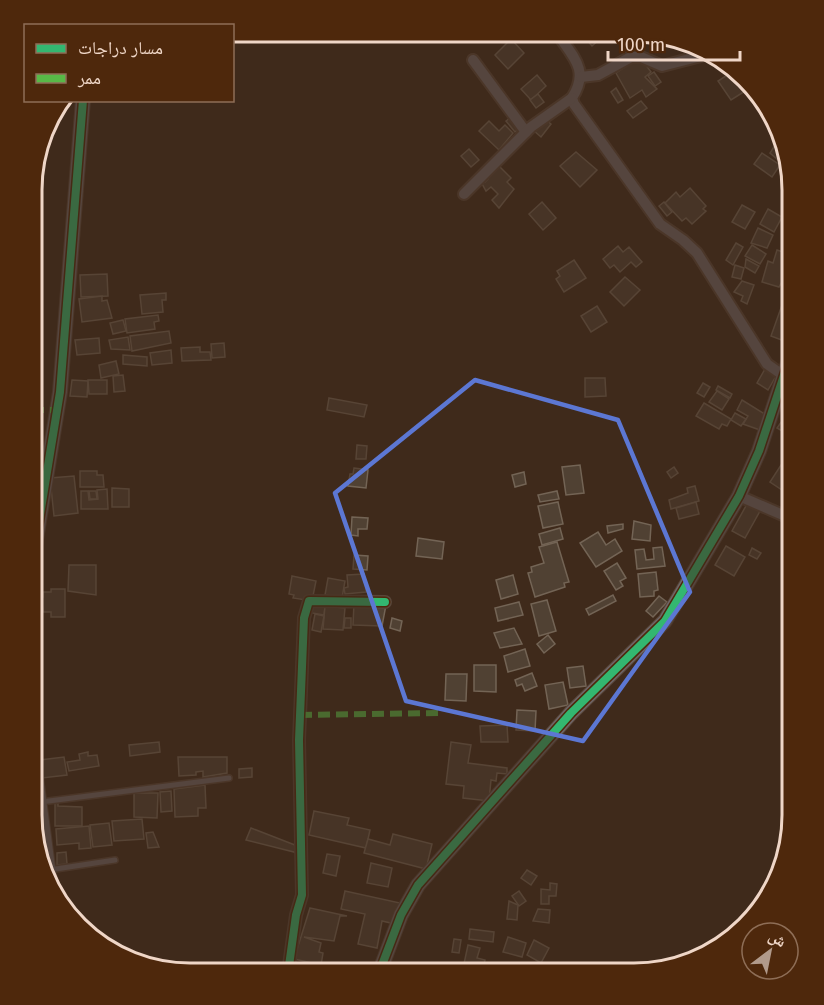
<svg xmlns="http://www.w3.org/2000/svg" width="824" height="1005" font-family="'Fira Sans','Noto Naskh Arabic',sans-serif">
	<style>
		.building { fill: #504133; stroke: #736455; stroke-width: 1.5 }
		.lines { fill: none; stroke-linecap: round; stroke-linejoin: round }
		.service-casing { stroke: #594639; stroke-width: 8 }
		.minor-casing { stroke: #594639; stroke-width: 14 }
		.tertiary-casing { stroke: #594639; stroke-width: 16 }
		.service { stroke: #6f6668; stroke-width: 5 }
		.minor { stroke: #6f6668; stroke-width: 10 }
		.tertiary { stroke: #6f6668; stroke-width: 14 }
		.quiet { stroke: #58b947; stroke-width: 6; stroke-dasharray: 12 6; stroke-linecap: butt }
		.cycleway-casing { stroke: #4e280c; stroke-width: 11 }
		.cycleway { stroke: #33b770; stroke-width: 8 }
		.marked { fill: none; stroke: #5c77d3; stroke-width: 4.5; stroke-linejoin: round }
		.rim { fill: none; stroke: #efd6c7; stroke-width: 3 }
	</style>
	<rect width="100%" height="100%" fill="#3f2a1b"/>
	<g class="building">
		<path d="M593,33H607L592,46L586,39Z"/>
		<path d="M637,33H645L650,40L643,45L635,34Z"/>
		<path d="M511,39L524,53L508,69L495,55Z"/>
		<path d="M640,57L651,72L645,77L657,89L646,97L642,90L630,98L616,73Z"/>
		<path d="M654,72L661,82L655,86L648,76Z"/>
		<path d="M732,72L742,88L747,84L750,88L731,100L718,81Z"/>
		<path d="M537,75L546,86L531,100L521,89Z"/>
		<path d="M616,88L623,100L618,103L611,92Z"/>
		<path d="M538,94L544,102L536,108L530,100Z"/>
		<path d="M641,101L647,108L633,118L627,111Z"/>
		<path d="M515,114L524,124L515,132L506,121Z"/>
		<path d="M544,118L551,124L541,137L533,130Z"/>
		<path d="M489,121L499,131L505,125L513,133L499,150L479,131Z"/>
		<path d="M777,142L780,144L785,166L770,153Z"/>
		<path d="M469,149L479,160L471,167L461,156Z"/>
		<path d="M576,152L597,170L580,187L560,166Z"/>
		<path d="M762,153L780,165L772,177L754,164Z"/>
		<path d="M498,165L511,178L507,182L514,189L499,208L492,200L498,194L491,187L486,191L480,180L485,182L488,179L486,177Z"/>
		<path d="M690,188L706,206L703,209L706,211L692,224L686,218L682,221L665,203L676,192L680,197Z"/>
		<path d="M542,202L556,218L543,230L529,214Z"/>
		<path d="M664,202L672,212L667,216L659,206Z"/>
		<path d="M742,205L755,212L745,229L732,222Z"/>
		<path d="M768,209L782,217L774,232L760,224Z"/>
		<path d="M758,228L773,235L767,248L751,243Z"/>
		<path d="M736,243L743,247L733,265L726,260Z"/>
		<path d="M752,245L766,254L760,264L745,256Z"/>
		<path d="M618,246L623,252L629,247L642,262L636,267L631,262L620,272L614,265L610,268L603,259Z"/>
		<path d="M777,250L792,255L789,270L779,287L762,282L768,261L773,263Z"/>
		<path d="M746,259L759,266L755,273L745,267Z"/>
		<path d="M574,260L586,278L564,292L556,279L560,276L557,271Z"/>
		<path d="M735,265L744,268L741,279L732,277Z"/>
		<path d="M107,274L108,296L81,297L80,275Z"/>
		<path d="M625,277L640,290L624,306L610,292Z"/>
		<path d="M742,281L754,285L747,304L741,301L743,296L734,292Z"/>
		<path d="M787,291L792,293V325L787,342L771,336Z"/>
		<path d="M166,293V300H162L163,312L142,314L140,295Z"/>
		<path d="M102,296V301L107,300L112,318L82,322L79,299Z"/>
		<path d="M597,306L607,322L591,332L581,316Z"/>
		<path d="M158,315L159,321L154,322L155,329L127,333L125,319Z"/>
		<path d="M123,320L126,331L113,334L110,323Z"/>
		<path d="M169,331L171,343L132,351L130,336Z"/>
		<path d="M128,337L130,350L111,349L109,340Z"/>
		<path d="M99,338L100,353L77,355L75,340Z"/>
		<path d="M224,343L225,357L212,358L211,344Z"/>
		<path d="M200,347V352H210L211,360L182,361L181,348Z"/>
		<path d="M171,350L172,363L152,365L150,353Z"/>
		<path d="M123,355L147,357V366L123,364Z"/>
		<path d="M116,361L119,374L101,378L99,365Z"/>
		<path d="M765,369L776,376L768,390L757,383Z"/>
		<path d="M123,375L125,391L114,392L113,376Z"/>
		<path d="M585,378H605L606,396L585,397Z"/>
		<path d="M72,380L88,381L87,397L70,396Z"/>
		<path d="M88,380H107V394H89Z"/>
		<path d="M703,383L710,387L704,397L697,393Z"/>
		<path d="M718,386L732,394L730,398L716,390Z"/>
		<path d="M717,391L729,399L722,410L709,402Z"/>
		<path d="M329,398L367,405L364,417L327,410Z"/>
		<path d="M789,399L792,401V417L782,412Z"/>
		<path d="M742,400L768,416L760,430L743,424L748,416L737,410Z"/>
		<path d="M704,403L731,419L727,426L722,424L719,429L696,416Z"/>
		<path d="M735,413L746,419L741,426L731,420Z"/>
		<path d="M785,414L792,418V426L782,420Z"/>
		<path d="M782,421L792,427L791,436L777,428Z"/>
		<path d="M357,445L367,446L366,459H356Z"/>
		<path d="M580,465L584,493L566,495L562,467Z"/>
		<path d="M781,465L792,473V483L789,481L782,490L770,482Z"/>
		<path d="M674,467L678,473L671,478L667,472Z"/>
		<path d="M354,468L368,470L366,488L348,486L350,474H353Z"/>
		<path d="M80,471H97V475H103L104,487H80Z"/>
		<path d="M524,472L526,484L515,487L512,475Z"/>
		<path d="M74,476L78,513L54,516L50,478Z"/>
		<path d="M695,486L699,501L671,509L669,500L688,493L687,488Z"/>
		<path d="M112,488L129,489V507H112Z"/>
		<path d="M107,489L108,509H81V491H88L89,500L98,499L97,490Z"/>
		<path d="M89,491H96L97,499H90Z"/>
		<path d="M557,491L559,499L540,502L538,495Z"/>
		<path d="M558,502L563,524L543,528L538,506Z"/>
		<path d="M696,502L699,514L679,519L676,508Z"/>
		<path d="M747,504L760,511L745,538L732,531Z"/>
		<path d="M352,517L368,518L367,529H358V536L351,535Z"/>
		<path d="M634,521L651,525L650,541L632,539Z"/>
		<path d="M623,524V529L608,533L607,526Z"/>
		<path d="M560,528L563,539L542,545L539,534Z"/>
		<path d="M598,532L606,545L615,539L622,551L596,567L580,543Z"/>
		<path d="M418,538L444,542L442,559L416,556Z"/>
		<path d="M557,542L569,582L564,583L565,587L535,597L528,573L532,572L531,567L544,563L539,547Z"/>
		<path d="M726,546L745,557L734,576L715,565Z"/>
		<path d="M662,547L665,566L637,569L635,550L644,549L646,560L654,559L653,548Z"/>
		<path d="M752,548L761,553L757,559L749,555Z"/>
		<path d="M354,555L368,556L367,570L353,569Z"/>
		<path d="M617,563L626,578L620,581L623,586L616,590L604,571Z"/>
		<path d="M69,565H96V595L68,591Z"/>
		<path d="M656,572L658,590L654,591V596L640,597L638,574Z"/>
		<path d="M364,574L366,592L345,594L344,588L348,587L347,575Z"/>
		<path d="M513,575L518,594L501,599L496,580Z"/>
		<path d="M292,576L316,581L312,601L293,598L294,595L289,594Z"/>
		<path d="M328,578L345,581L342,598L325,595Z"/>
		<path d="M51,589H65V617H51V612H43L42,602H35V597H43V592H51Z"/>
		<path d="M613,595L616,601L589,615L586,609Z"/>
		<path d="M659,596L667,602L653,617L646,611Z"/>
		<path d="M547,600L556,631L539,636L531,604Z"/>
		<path d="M519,602L523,615L498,621L495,608Z"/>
		<path d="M354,603L386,605L382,626L353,625Z"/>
		<path d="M313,606L325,607L324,615L312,613Z"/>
		<path d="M325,606L345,608L343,630L323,629Z"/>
		<path d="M315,614L324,616L321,632L312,630Z"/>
		<path d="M345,618H351V628H344Z"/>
		<path d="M392,618L402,621L400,631L390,628Z"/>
		<path d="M514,628L522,644L500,648L494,633Z"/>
		<path d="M548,635L555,644L544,653L537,644Z"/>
		<path d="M525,649L530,666L508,672L504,656Z"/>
		<path d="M474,665H496V692L474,691Z"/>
		<path d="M583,666L586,686L570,688L567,668Z"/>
		<path d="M532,673L537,686L525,691L522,684L517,686L515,680Z"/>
		<path d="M446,674H467L466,701L445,700Z"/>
		<path d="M563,682L568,705L549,709L545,685Z"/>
		<path d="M517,710L536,711L535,731L516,730Z"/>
		<path d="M507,725L508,742H481L480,726Z"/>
		<path d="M159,742L160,752L130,756L129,745Z"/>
		<path d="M451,742L471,745L468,763L507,768V774L497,773L496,781L491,780L489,801L463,798L464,786L446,784Z"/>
		<path d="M88,752V756L97,755L99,766L69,771L67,762L80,760L79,754Z"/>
		<path d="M64,757L67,775L42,778L40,760Z"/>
		<path d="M178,757H227V773L203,777V771L196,772V775L179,776Z"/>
		<path d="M252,768V777L239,778V769Z"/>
		<path d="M205,785L206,808H198V816L175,817L174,789Z"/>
		<path d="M171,791L172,811L161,812L160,792Z"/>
		<path d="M134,793H158L157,818L134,817Z"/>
		<path d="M55,803H58V806L82,807V826H55Z"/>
		<path d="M314,811L349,818L347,825L370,830L366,848L309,835Z"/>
		<path d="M142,819L144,839L114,841L112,821Z"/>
		<path d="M109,823L112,845L93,847L90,825Z"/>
		<path d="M89,826L91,848L79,849V843L57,845L56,829Z"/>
		<path d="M251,828L300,847L298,853L246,840Z"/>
		<path d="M153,832L159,847L148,848L146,833Z"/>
		<path d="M393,834L432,844L426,869L364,853L368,839L390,845Z"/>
		<path d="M66,852L67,864L57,865V853Z"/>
		<path d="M327,854L340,856L336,876L323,873Z"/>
		<path d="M371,863L392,868L388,887L367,883Z"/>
		<path d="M527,870L537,876L531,885L521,878Z"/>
		<path d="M550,883L557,884L556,896H549V904H541V889L550,890Z"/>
		<path d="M345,891L400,903L395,924L382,921L377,948L358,944L365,914L341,909Z"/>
		<path d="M519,891L526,901L519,906L512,896Z"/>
		<path d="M509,901L518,905L517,920L507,919Z"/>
		<path d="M310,908L347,916H340L334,941L304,937L321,943L319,952L323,953L321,965L294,959Z"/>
		<path d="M538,909L550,910L549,923L533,921Z"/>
		<path d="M470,929L494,932L493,942L469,939Z"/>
		<path d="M508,937L526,943L522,957L503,952Z"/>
		<path d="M454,939L461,940L459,953L452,952Z"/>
		<path d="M534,940L549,948L541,963L527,955Z"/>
		<path d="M468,945L480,948L477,958L485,960L484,965L478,964L476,973H462Z"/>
		<path d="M342,967V973H322V968Z"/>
		<path d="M320,969L321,973H297V970Z"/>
	</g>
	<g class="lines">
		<defs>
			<g id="service">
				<path d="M41,802L229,778"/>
				<path d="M49,870L115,860"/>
			</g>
			<g id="minor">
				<path d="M557,33C573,57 590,70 572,98L574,104L660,224L683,240L697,253L767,364L784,376L792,377"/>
				<path d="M473,60L526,132"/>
				<path d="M581,77L598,75L631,57H641L662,66L709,54"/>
				<path d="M464,194L531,127L572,98"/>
				<path d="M739,496L792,519"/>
				<path d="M288,973L296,915L302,895L299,740L304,618L309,601L385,602"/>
			</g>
			<g id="tertiary">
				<path d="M32,564L60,392L83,100"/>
				<path d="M32,747L51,889"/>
				<path d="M379,973L401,915L418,885L571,713L665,621L739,496L759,451L792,351"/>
			</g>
		</defs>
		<use href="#service" class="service-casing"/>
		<use href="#minor" class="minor-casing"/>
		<use href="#tertiary" class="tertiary-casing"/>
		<use href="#service" class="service"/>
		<use href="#minor" class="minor"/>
		<use href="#tertiary" class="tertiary"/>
		<g class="quiet">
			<path d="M32,410H57"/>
			<path d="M300,715L440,713"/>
		</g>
		<defs>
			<g id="cycleway">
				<path d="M32,564L60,392L83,100"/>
				<path d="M288,973L296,915L302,895L299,740L304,618L309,601L385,602"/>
				<path d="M379,973L401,915L418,885L571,713L665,621L739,496L759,451L792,351"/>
			</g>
		</defs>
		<use href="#cycleway" class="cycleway-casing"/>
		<use href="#cycleway" class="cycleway"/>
	</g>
	<path d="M0 0H824V1005H0ZM475,380L618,420L690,592L583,741L406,701L335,493Z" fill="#3f2a1b" fill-opacity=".55" fill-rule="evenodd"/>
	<path class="marked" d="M475,380L618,420L690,592L583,741L406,701L335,493Z"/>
	<path d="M0 0H824V1005H0ZM190 42H634A148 148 0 0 1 782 190V815A148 148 0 0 1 634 963H190A148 148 0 0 1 42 815V190A148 148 0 0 1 190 42Z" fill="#4e280c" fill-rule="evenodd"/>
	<path class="rim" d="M190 42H634A148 148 0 0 1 782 190V815A148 148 0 0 1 634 963H190A148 148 0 0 1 42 815V190A148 148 0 0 1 190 42Z"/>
	<rect x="24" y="24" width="210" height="78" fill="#4e280c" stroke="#8e6e57" stroke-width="1.5"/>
	<rect x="36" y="44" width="30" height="9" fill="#33b770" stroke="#8e6e57" stroke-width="1.5"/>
	<text x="78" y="54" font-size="18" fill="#efd6c7">مسار دراجات</text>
	<rect x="36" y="74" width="30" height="9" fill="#58b947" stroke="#8e6e57" stroke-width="1.5"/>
	<text x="78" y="84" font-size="18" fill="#efd6c7">ممر</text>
	<g transform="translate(770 951) rotate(32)"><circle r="28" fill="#4e280c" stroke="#8e6e57" stroke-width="1.5"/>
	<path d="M0-4.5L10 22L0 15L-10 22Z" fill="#b19a8b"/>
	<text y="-9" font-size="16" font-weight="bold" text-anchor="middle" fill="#efd6c7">ش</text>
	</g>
	<path d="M608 51v9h132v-9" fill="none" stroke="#efd6c7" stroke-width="3"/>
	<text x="617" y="51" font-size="18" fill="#efd6c7" stroke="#4e280c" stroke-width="4.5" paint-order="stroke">100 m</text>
</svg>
